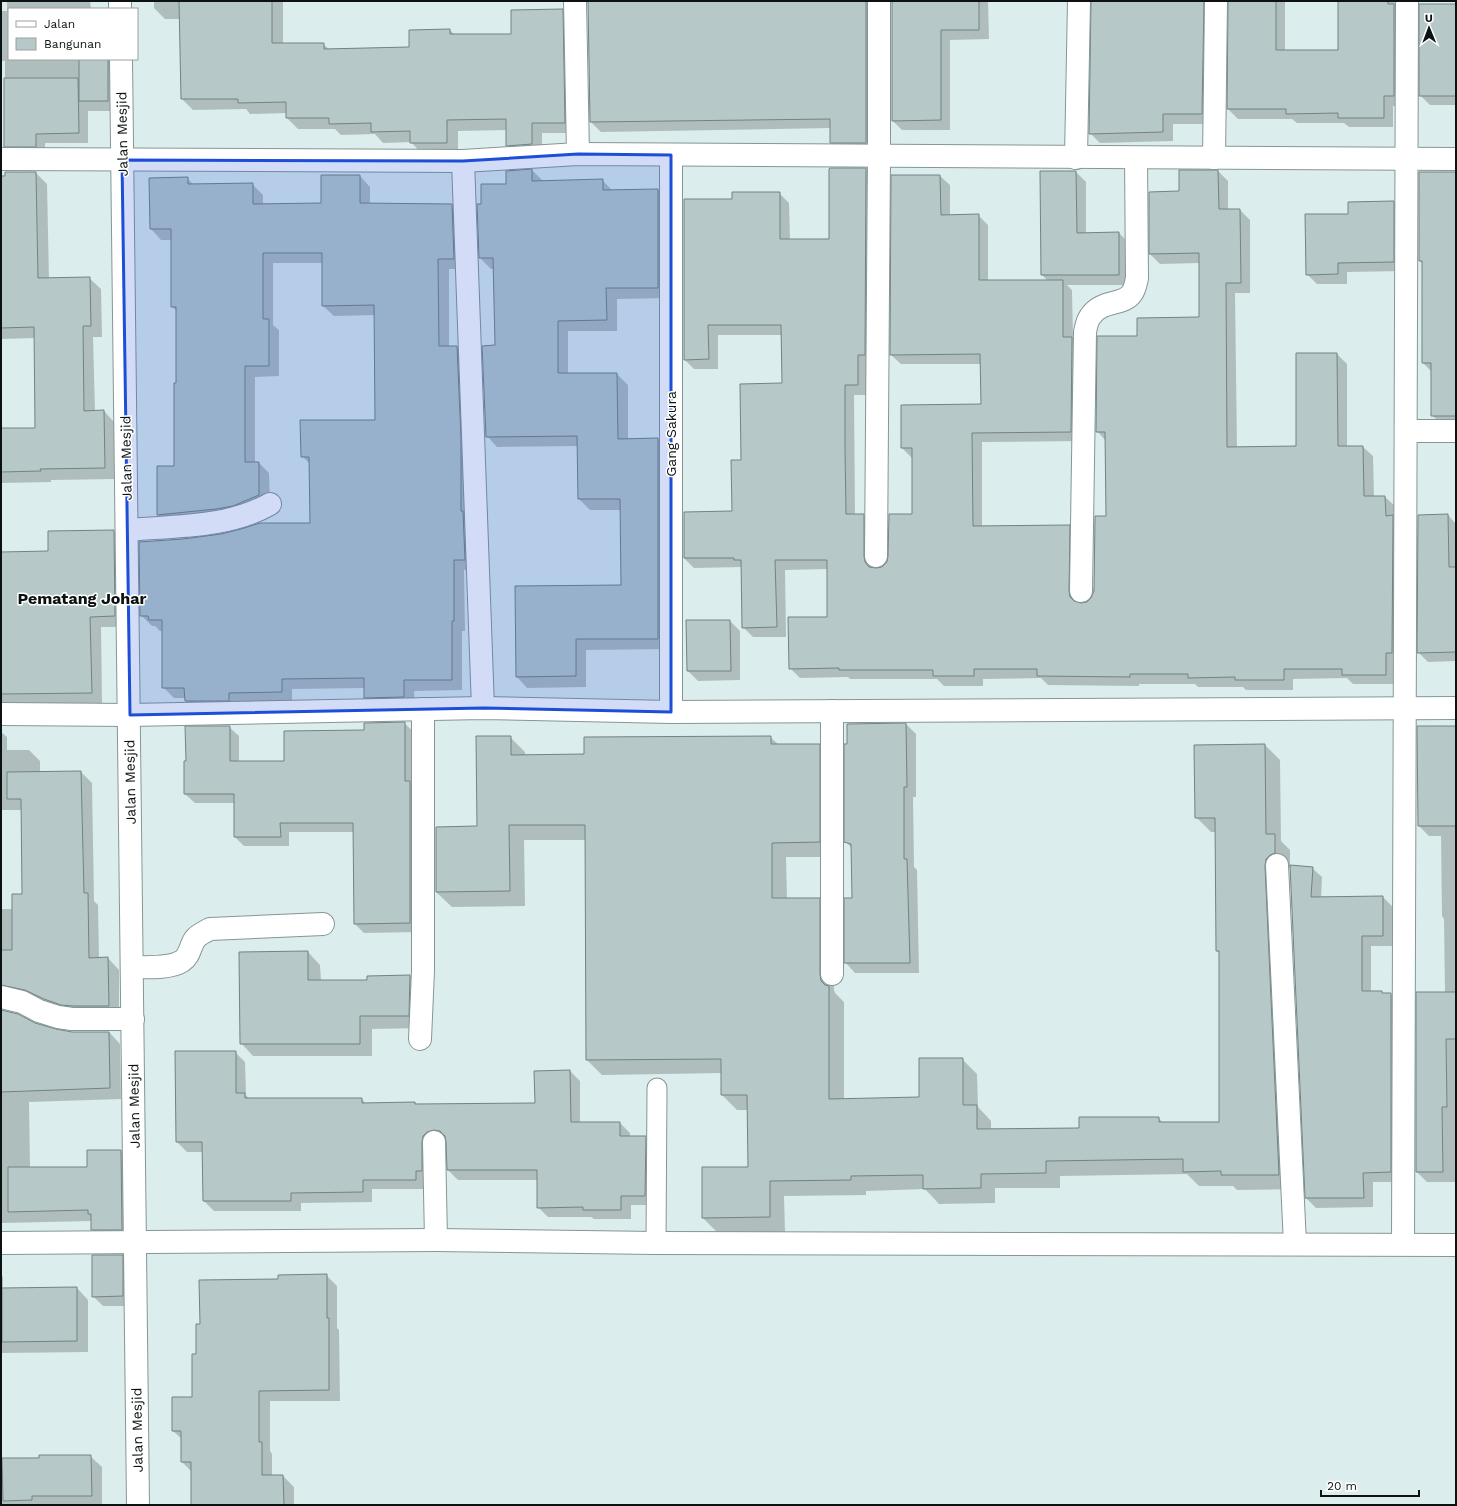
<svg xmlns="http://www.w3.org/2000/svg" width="1457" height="1506" font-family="'Work Sans',sans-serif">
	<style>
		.shadow { fill: #0003 }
		.building { fill: #b6c8c8; stroke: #738384 }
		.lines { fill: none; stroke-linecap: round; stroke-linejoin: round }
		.service-casing { stroke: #869697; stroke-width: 21 }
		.minor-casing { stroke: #869697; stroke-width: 24 }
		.tertiary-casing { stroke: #869697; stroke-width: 24 }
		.service { stroke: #fff; stroke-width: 19 }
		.minor { stroke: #fff; stroke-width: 22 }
		.tertiary { stroke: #fff; stroke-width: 22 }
		.marked { fill: #1d4ed8; fill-opacity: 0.2; stroke: #1d4ed8; stroke-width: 3; stroke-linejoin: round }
		.labels { text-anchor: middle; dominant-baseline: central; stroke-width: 3; stroke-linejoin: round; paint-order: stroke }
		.street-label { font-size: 14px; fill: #0c1212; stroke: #fff }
		.quarter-label { font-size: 16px; font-weight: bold; fill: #0c1212; stroke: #fff }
	</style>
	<rect width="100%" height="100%" fill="#dbeded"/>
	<g class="shadow">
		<path d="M7,1H90L91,9H9V59H112L118,111H88V143H45V156H15L5,146V61H1V11H7Z"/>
		<path d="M154,1H283V44H323L329,49L410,48L450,30L455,35H512L562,10L573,21L575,133H542V155L518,156L507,145V130L458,131V154H422L411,142L383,143L375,134L341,135L335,129H298L287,118V113L250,114L246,109L193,110L182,99L180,19H165L154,8Z"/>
		<path d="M589,1H881L876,153L841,152L831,143V128L601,132L591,122Z"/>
		<path d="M892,1H988L989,39L950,40V130H902L892,120Z"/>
		<path d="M1092,1H1219L1212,124H1173V141L1100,143L1090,133Z"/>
		<path d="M1229,1H1285V51H1339V1H1400L1404,106H1393V127H1349L1344,123H1297L1292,119H1238L1228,109Z"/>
		<path d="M1456,5V105H1430L1420,95Z"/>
		<path d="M866,169L876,179L868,395H854L855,515H863L873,525L874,569L883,568L887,563L913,515L912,458L902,448L982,405V364H901L891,355L940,176L950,185V216L978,215L988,225V281H1048L1042,275L1076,172L1086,182V234L1119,233L1129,243V285H1067L1072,290L1073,338L1082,347L1080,441L982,442V527L1069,526L1079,536V604L1088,603L1092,598L1107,517L1106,441L1097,431L1138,336L1200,318V263L1160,264L1150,254L1180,192L1218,171L1228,181V210H1240L1250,220V293H1235L1237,448L1297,447L1337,354L1347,364V447H1363L1373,456L1374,497H1385L1395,506L1396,684H1353L1347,678L1293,679V690H1246L1243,687H1198L1195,684H1139V686L1048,685L1041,678L983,679V686H944L937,679H850L848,677L800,678L790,668L828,618V569L785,570L786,637H753L743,627L742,567L694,568L684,558L733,512L742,461L783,384L782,335H718V369H694L684,359L733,200L779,193L789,203L790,240H830Z"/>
		<path d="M532,170L543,181L602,180L613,191L658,190L669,201V298L617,299V331H568V374H617L628,385V440L658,439L669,450V649L586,650V687L527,688L517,677L622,586L621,510H590L579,499L578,446L497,447L487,436L496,346L494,269H491L480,258L482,205L507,185Z"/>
		<path d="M36,173L47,184L49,279L89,278L101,289L102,337H93L95,411H104L115,423L116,479L51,480V482L1,483V429H36L35,338L1,339V177Z"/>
		<path d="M1456,173V425H1442L1432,415V372L1423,363V264L1420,261Z"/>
		<path d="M360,176L370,187V204L452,205L462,215L464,269H449V347H457L467,357L475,570H464L465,631H462V690L414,691L415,707L376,708L365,697V688L292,689V702L196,712L186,701V698H174L163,687V631H160L155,626H152L141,615L183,540L311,524L310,464L302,456L376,421L375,315L334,316L323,306V263H273V325L279,330V376L255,377V463H259L269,473L270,506L169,526L158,515V467H175L177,384V311L172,307V240H161L151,229L150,179L187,178L194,185L252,184L263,195V205L322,204Z"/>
		<path d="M1393,202L1403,212V271L1347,272V284H1317L1307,274L1349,215Z"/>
		<path d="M1448,515L1456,524V661L1428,662L1418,652Z"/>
		<path d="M114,531L125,542L126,627H101L102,704L6,705L1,720V553L49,552Z"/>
		<path d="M730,621L740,631V680L698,681L688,671Z"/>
		<path d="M404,723L414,732L419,932L364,933L355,924L354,832H289V846H244L235,837V803H195L185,794V762H187L229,727L239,736V762H285L365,731Z"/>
		<path d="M906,724L916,734V797H913L914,867L917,870L919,973H855L846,963V899H853L852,848L846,842Z"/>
		<path d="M1418,727H1456V1182H1427L1417,1172L1445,993L1444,919L1442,916L1441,836H1429L1419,826Z"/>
		<path d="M1,732L7,737V750H29L40,761V773L81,772L92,783L94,901L98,905L99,959L108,958L119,970V1017L1,1003V909H13L23,895L22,810H1Z"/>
		<path d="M510,737L525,752V755H585L770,737L779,745H819L834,760V857H786L787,899H819L834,914V990L835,993L844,1002V1100L920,1098L962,1059L977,1074L978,1107L991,1121V1130L1080,1129L1159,1118L1163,1123H1220V953L1217,951L1216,832H1211L1196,817L1265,745L1280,760L1281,841L1290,850V866L1312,868L1322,877L1321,898L1383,897L1393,907V946H1371V992L1391,994L1401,1004L1400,1182H1373V1207L1316,1208L1306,1198L1291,867L1285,869L1294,1189L1237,1190L1233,1186H1199L1187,1174L1060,1176V1188H995V1203L939,1204L925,1189L866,1191V1195L784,1196L785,1232L718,1233L703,1218L749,1168L748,1110H737L722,1095V1073L602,1075L587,1060L586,840H524L525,906L452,907L436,892L478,827Z"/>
		<path d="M308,952L320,965L321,981L368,980L410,976L423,989L421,1028L372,1029V1056H253L241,1043Z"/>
		<path d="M1,1011L54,1030L72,1032H109L120,1044L121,1099L29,1102L30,1168H88L121,1151L132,1162L133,1241H104L92,1229V1221L1,1223Z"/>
		<path d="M235,1052L245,1062L246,1095L249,1099H362L366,1104L415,1103L416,1105L536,1104L570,1071L580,1081V1123H620L630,1133V1137H645L655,1147V1205H631V1219H594L591,1217H548L538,1207V1180H458L448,1170V1142L445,1139L437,1141L425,1189H372V1202L301,1203V1211H214L204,1201L203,1152H187L177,1142Z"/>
		<path d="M122,1256L132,1266L133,1306H103L93,1296Z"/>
		<path d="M1,1275L3,1277V1289L77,1288L88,1300V1352L1,1353Z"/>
		<path d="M326,1275L337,1286V1328L339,1330L340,1401H270V1451L272,1454V1476H283L294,1487V1505H192V1472L182,1462V1439L173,1431L193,1398L201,1325L279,1280Z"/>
		<path d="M90,1456L102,1467V1505H1V1459Z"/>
	</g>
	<g class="building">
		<path d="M179,1H272V43H324V49L409,47V30L450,29V34H511V10L563,9L565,123H532V144L506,146V119L447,120V143H410V131L371,132V123L329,124V118H286V102L238,103V99H181Z"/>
		<path d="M588,1H866V143H830V119L590,122Z"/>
		<path d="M892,1H979V30H941V120L892,121Z"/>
		<path d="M1091,1H1204L1202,114H1163V132L1089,134Z"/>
		<path d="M1228,1H1276V50H1338V1H1388V4H1394V96H1384V118H1338V113L1286,114V109H1227Z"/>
		<rect x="1419" y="4" width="37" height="92"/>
		<rect x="79" y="59" width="29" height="42"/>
		<path d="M4,78H78L79,133L36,134V147H4Z"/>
		<path d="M830,168H866L865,355H858V385H845V450L846,514H864V556L865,562L869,567L876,568L882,567L887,562L888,556L889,514H912V448H901V405L981,404L980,354L890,355L891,175H940L941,215L979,214V280H1063V337H1072L1071,432L972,433L973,526L1070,525L1069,591L1070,597L1074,601L1081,603L1087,602L1091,598L1094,591L1095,516H1106L1105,432H1096L1097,336H1137V318L1199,317V253L1149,254V192L1179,191V170H1218L1219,209H1240L1241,283H1226L1227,447L1296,446V353H1337L1338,446H1363L1364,496H1385L1386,516L1393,515L1392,653H1386V675H1342V669H1284V680H1235V677L1188,678V674H1130V677L1037,676V669H974V676H933V670H839V668L789,669L788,617H827V560H775L777,627L742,628L741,560H734V558H684V512L732,511L731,460H741L740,384L782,383L781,325H708L709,359L684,360V199H732V192H780V239H829V169Z"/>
		<path d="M532,169V181L603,179V190L658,189V288H606L607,320L558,321V373H617L618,439L658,438V639H576V676L516,677L515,586L621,585L620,499H578L577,436L486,437L482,346L495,345L493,258H479L477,204H481V184H506V171Z"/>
		<path d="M1040,171H1076L1077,233L1119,232V275H1041Z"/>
		<path d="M5,172H36L38,278L90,277L91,326H83L84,411L104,410L105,468L40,469L41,471L1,472V428H35L34,327L1,328V176H5Z"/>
		<path d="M1419,172H1456V416H1431V363H1422V261H1419Z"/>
		<path d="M321,175H360V203L452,204L454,259H438L439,346H457L461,437V511H463L465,560H454V621H452V680H404V697L364,698V678L282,679V692L229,693V701H185L184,688H162V620H149L148,616H140L139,542L183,539L221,534L241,529L260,523H310L309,457H301L300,420H375L374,305L322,306V253H263V319H269V366H245V462H259V495L233,506L216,509L157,515V466H174V383H176V307H171V229H150L149,178L188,177V184L253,183V204L321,203Z"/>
		<path d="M1394,201V262L1338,263V274L1306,275L1305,214H1348V202Z"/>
		<path d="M1448,514L1449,567H1456V652L1417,653L1418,515Z"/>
		<path d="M114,530L115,616L90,617L92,693L1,694V552L48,551V531Z"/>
		<path d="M686,620H730L731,671H687Z"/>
		<path d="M405,722V781H410V923L354,924L353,823H280L281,837H234V794H184V761H186L185,726H230V761H284V731L364,730V723Z"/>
		<path d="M906,723L907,787H904V859H907L910,963H844V898H852L851,844L844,842V744H847V724Z"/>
		<path d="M1417,726H1456V826H1418Z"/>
		<path d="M476,736H511V755L584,754V737L771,736V744H820V842L772,843V898H820V974L821,981L825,985L829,986V1099L919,1097V1058H963V1105H977V1129L1079,1128V1117H1159V1122H1219V951H1216L1215,818H1195L1194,745L1265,744L1266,834H1275V853L1270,855L1266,859L1265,866L1279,1175H1221V1171L1183,1172V1159L1046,1161V1173L981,1174V1188L923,1189V1175L851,1176V1180L770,1181V1217L702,1218V1167H748L747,1095H721V1059L586,1060L585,825H509L510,891L436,892V827L477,826Z"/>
		<path d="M81,771L84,893H88L89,958L108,957L109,1006H73L61,1005L44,999L25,990L1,985V950H12V894H22L21,799H7V772Z"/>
		<path d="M1290,865L1313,867L1311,897L1383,896V936H1362V991H1382V993H1391V1172L1363,1173L1364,1198H1305Z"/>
		<path d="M308,951V980H367V976L410,975L409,1016H360V1044H240L239,952Z"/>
		<path d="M1416,992H1456V1039H1446L1447,1107H1442L1443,1172H1416Z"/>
		<path d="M1,1010L18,1014L35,1023L56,1029L72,1032H109L110,1088L1,1092Z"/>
		<path d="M175,1051H236V1093H245V1098H362V1103L415,1102V1104L535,1103L534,1071L570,1070L571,1122H620V1136H646L645,1196H621V1210H583V1207L537,1208V1170H447L446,1142L445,1136L440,1131L434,1130L427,1132L423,1136L422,1142V1171H416V1180H363V1192L291,1193V1201H203L202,1142H176Z"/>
		<path d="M87,1150H121L122,1230H91V1214H88V1210L8,1212V1167H87Z"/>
		<path d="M92,1255H123V1296L92,1297Z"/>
		<path d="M327,1274V1318H329V1390L259,1391V1442H262V1475H283L284,1505H191V1462H181V1431H172V1397H192V1354H196V1324H200L199,1280L278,1279V1275Z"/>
		<path d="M77,1287V1341L2,1342V1288Z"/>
		<path d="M39,1455H91L92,1496H32V1500L3,1501L2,1458H39Z"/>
	</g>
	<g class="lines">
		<defs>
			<path id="service" d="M656,1243L657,1088"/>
			<g id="minor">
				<path d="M120,1V9"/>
				<path d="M575,1L578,154"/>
				<path d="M121,59L138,1505"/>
				<path d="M1076,158L1079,1"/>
				<path d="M1214,158L1216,1"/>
				<path d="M463,161L483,708"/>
				<path d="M1406,431H1456"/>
				<path d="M127,530C174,526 228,528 270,504"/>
				<path d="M876,556L879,156V1"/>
				<path d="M1081,591L1085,332C1086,327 1087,321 1090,317C1101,299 1124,306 1132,293C1135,289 1136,283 1137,278L1136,158"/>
				<path d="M671,712V155"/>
				<path d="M1,714L130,715L483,708L671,712L1456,708"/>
				<path d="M1277,865L1295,1244"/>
				<path d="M132,967C146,967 170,969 182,961C190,956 190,946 195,939C199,934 205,932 210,929L323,924"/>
				<path d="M832,974V711"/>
				<path d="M1,997L22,1002L39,1011L58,1017L72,1019H133"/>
				<path d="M420,1039L423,971V709"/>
				<path d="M434,1142L436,1240"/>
				<path d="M1,1243L436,1240L656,1243L1456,1245"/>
				<path d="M1403,1244L1407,1"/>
			</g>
			<path id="tertiary" d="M1,159L463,161L578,154L1456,159"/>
		</defs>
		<use href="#service" class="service-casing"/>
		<use href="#minor" class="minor-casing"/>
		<use href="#tertiary" class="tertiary-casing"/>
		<use href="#service" class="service"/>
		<use href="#minor" class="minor"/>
		<use href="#tertiary" class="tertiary"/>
	</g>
	<path class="marked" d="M578,154L671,155V712L483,708L130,715L122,160L463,161Z"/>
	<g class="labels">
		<g class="street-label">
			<text transform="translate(122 134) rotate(-91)">Jalan Mesjid</text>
			<text transform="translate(671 434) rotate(-90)">Gang Sakura</text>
			<text transform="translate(126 458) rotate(-91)">Jalan Mesjid</text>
			<text transform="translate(130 782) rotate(-91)">Jalan Mesjid</text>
			<text transform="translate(134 1106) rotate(-91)">Jalan Mesjid</text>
			<text transform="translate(137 1430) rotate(-91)">Jalan Mesjid</text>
		</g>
		<g class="quarter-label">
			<text x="82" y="598">Pematang Johar</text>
		</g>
	</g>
	<rect width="1457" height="1506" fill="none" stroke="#0c1212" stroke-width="4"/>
	<rect x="8" y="8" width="130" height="52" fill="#ffffff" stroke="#9ea0a0"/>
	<rect x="16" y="21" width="20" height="6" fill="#ffffff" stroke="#9ea0a0"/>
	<text x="44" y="28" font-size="12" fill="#0c1212">Jalan</text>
	<rect x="16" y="38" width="20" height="12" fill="#b6c8c8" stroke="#9ea0a0"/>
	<text x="44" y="48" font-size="12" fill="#0c1212">Bangunan</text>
	<g transform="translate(1429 28) rotate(359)" stroke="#ffffff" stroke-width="3" paint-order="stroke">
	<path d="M0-3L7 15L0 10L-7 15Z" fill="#0c1212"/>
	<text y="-6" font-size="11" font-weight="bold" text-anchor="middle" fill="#0c1212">U</text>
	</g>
	<path d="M1321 1490v6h98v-6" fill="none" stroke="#0c1212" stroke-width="2"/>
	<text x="1327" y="1490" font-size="12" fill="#0c1212" stroke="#ffffff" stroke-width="3" paint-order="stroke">20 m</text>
</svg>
